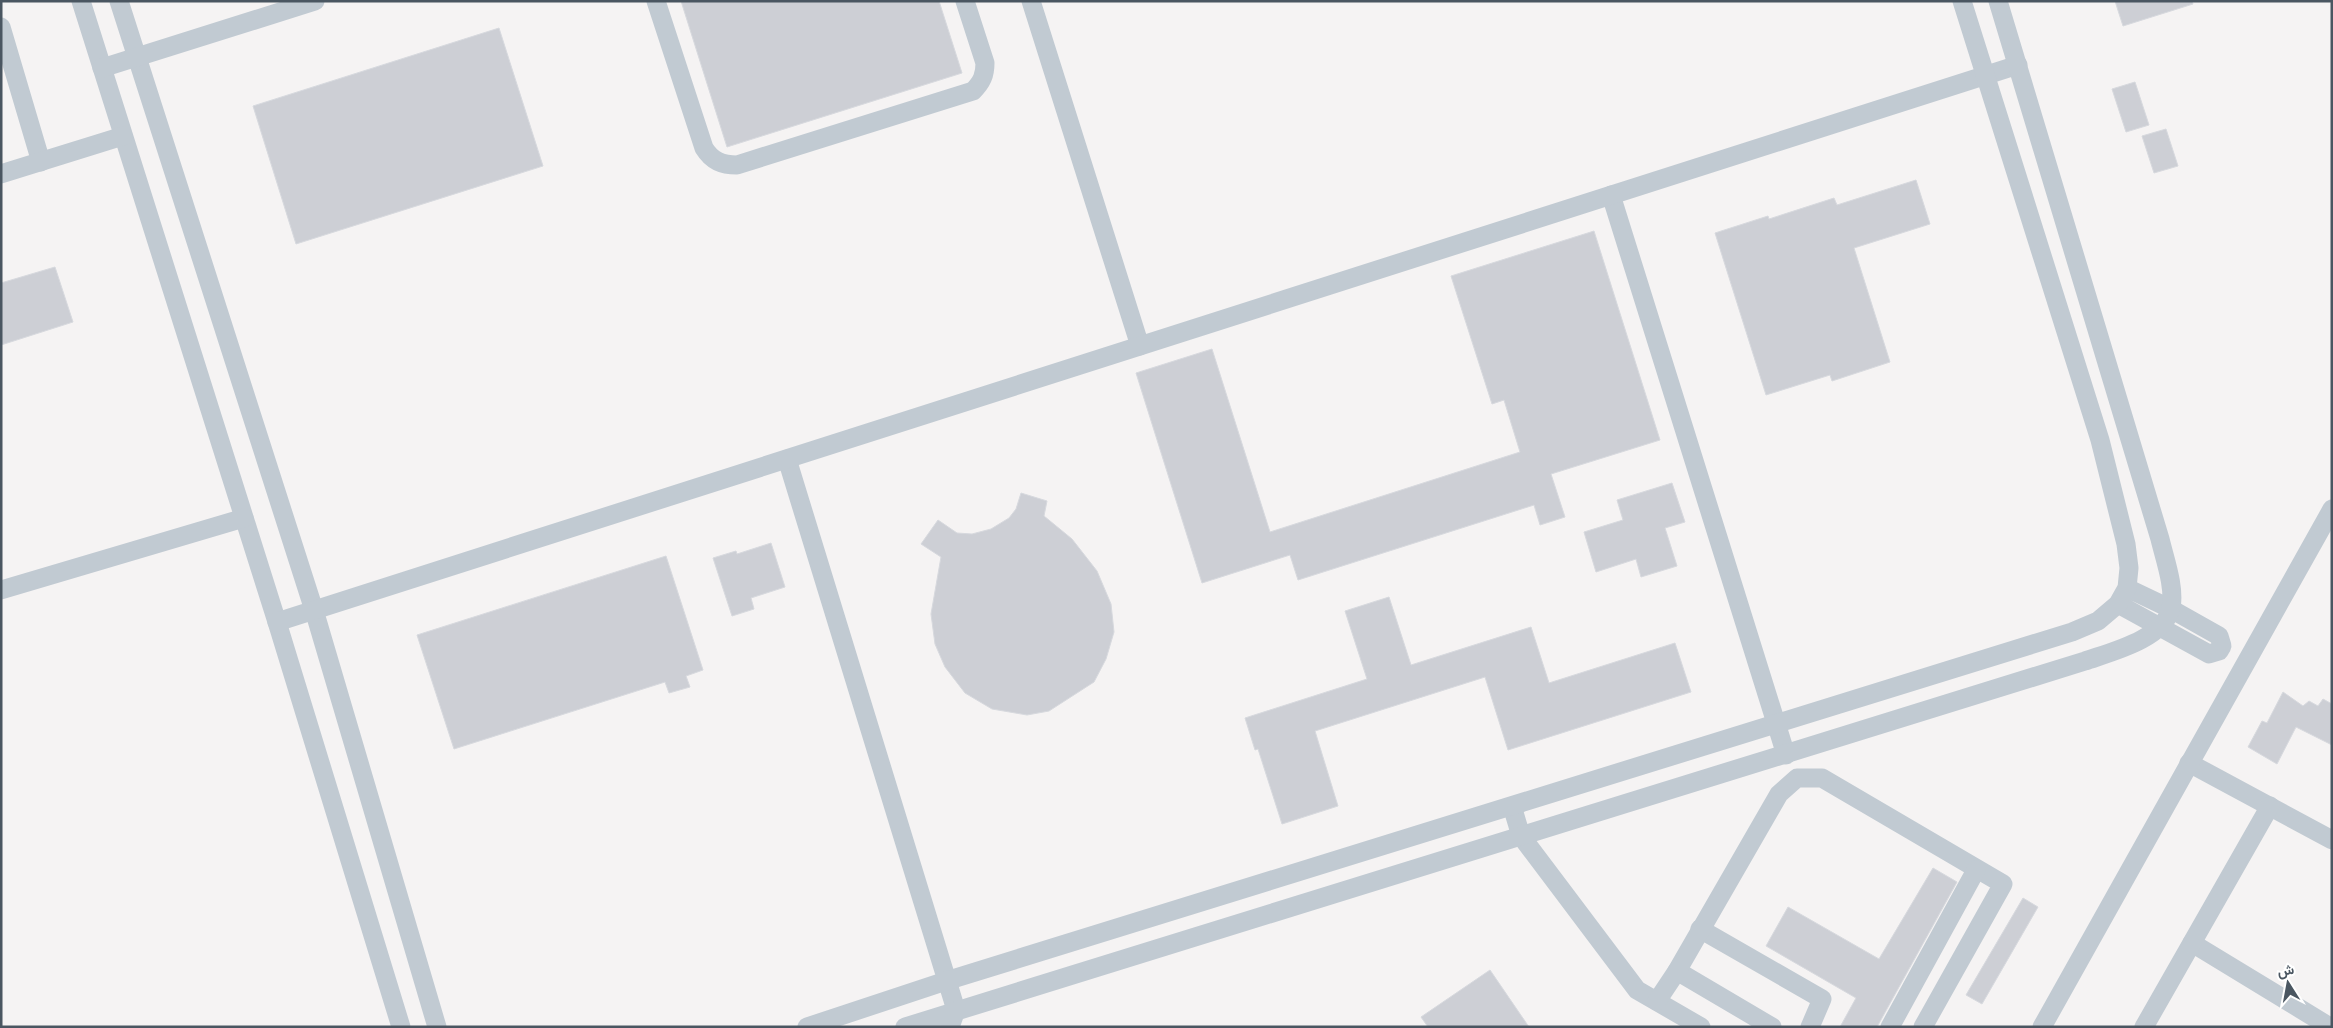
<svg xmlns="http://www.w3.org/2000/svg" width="2333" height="1028" font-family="Overpass,Vazirmatn,sans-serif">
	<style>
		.building { fill: #cdcfd5; stroke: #d7d9de }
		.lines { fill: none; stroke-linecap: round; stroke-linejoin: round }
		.minor { stroke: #c1cad2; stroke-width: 19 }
	</style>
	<rect width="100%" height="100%" fill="#f5f3f3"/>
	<g class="building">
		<path d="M681,1H939L962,73L727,147Z"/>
		<path d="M2115,1H2192L2193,4L2123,26Z"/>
		<path d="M499,28L543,166L296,244L253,106Z"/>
		<path d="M2135,82L2149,125L2126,132L2112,89Z"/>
		<path d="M2166,129L2178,166L2154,173L2142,136Z"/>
		<path d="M1916,180L1930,224L1854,248L1890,362L1832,381L1830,375L1766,395L1715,233L1768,216L1769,219L1834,198L1837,205Z"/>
		<path d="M1594,231L1660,440L1551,474L1565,517L1540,525L1534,505L1298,580L1290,555L1202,583L1136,373L1212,349L1270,532L1520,452L1504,400L1492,404L1451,276Z"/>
		<path d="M55,267L73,322L1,345V283Z"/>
		<path d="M1672,483L1685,522L1665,528L1677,566L1641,577L1636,559L1596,572L1584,532L1623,520L1617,500Z"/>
		<path d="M1021,493L1047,501L1044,516L1072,539L1097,571L1111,604L1114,632L1106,659L1094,682L1049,711L1027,715L992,709L965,693L945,667L935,644L931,614L941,557L921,544L938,520L957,533L972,534L991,529L1009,518L1016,509Z"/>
		<path d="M771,543L785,587L751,598L754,609L732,616L713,558L736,551L737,554Z"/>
		<path d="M666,556L703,670L686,676L690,687L669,693L665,682L454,749L417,635Z"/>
		<path d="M1389,597L1411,665L1531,627L1549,683L1675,643L1691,692L1508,750L1485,677L1315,731L1338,806L1282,824L1258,749L1255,750L1245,718L1367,679L1345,611Z"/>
		<path d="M2283,692L2303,706L2309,701L2318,706L2323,699L2332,704V745L2296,727L2277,764L2248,747L2262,721L2267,723Z"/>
		<path d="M1933,868L1957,882L1877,1027H1840L1856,998L1766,946L1788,907L1879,959Z"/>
		<path d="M2023,898L2038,907L1982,1004L1966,995Z"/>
		<path d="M1490,970L1529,1027H1428L1421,1017Z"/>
	</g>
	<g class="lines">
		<g class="minor">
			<path d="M81,1L277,622L401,1027"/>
			<path d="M119,1L314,610L437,1027"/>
			<path d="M656,1L704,148C712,161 722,165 737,165L973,91C982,82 985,75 985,63L965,1"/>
			<path d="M1031,1L1140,346"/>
			<path d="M1,27L41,162"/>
			<path d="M102,68L315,1"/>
			<path d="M1,174L123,136"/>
			<path d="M1611,195L1786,755"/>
			<path d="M787,459L956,1010L950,1027"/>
			<path d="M1,590L244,518"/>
			<path d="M2118,604L2209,654L2219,651L2222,646L2219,636L2171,609L2127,588"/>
			<path d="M277,622L2018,65"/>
			<path d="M2189,763L2332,840"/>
			<path d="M1512,806L1521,836L1637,990L1701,1027"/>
			<path d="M1700,929L1822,999L1810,1027"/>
			<path d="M2192,943L2330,1027"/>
			<path d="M1677,971L1772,1027"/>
			<path d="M1657,1001L1677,971L1779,794L1797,778H1822L2003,884L1923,1027"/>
			<path d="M807,1027L946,981L2072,632L2098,621L2118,604L2127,588L2129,568L2126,544L2100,440L1962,1"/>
			<path d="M905,1027L2085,661C2111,652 2164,639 2171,608C2175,587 2165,560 2160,539L1998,1"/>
			<path d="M1890,1027L1976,870"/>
			<path d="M2042,1027L2332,509"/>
			<path d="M2144,1027L2270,806"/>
		</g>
	</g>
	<rect width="2333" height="1028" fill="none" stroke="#4a5661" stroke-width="5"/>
	<g transform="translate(2288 983) rotate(349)" stroke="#ffffff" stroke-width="4" paint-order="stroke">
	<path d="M0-4L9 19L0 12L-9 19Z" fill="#4a5661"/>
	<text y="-8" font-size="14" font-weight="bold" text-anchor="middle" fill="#4a5661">ش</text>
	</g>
</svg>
